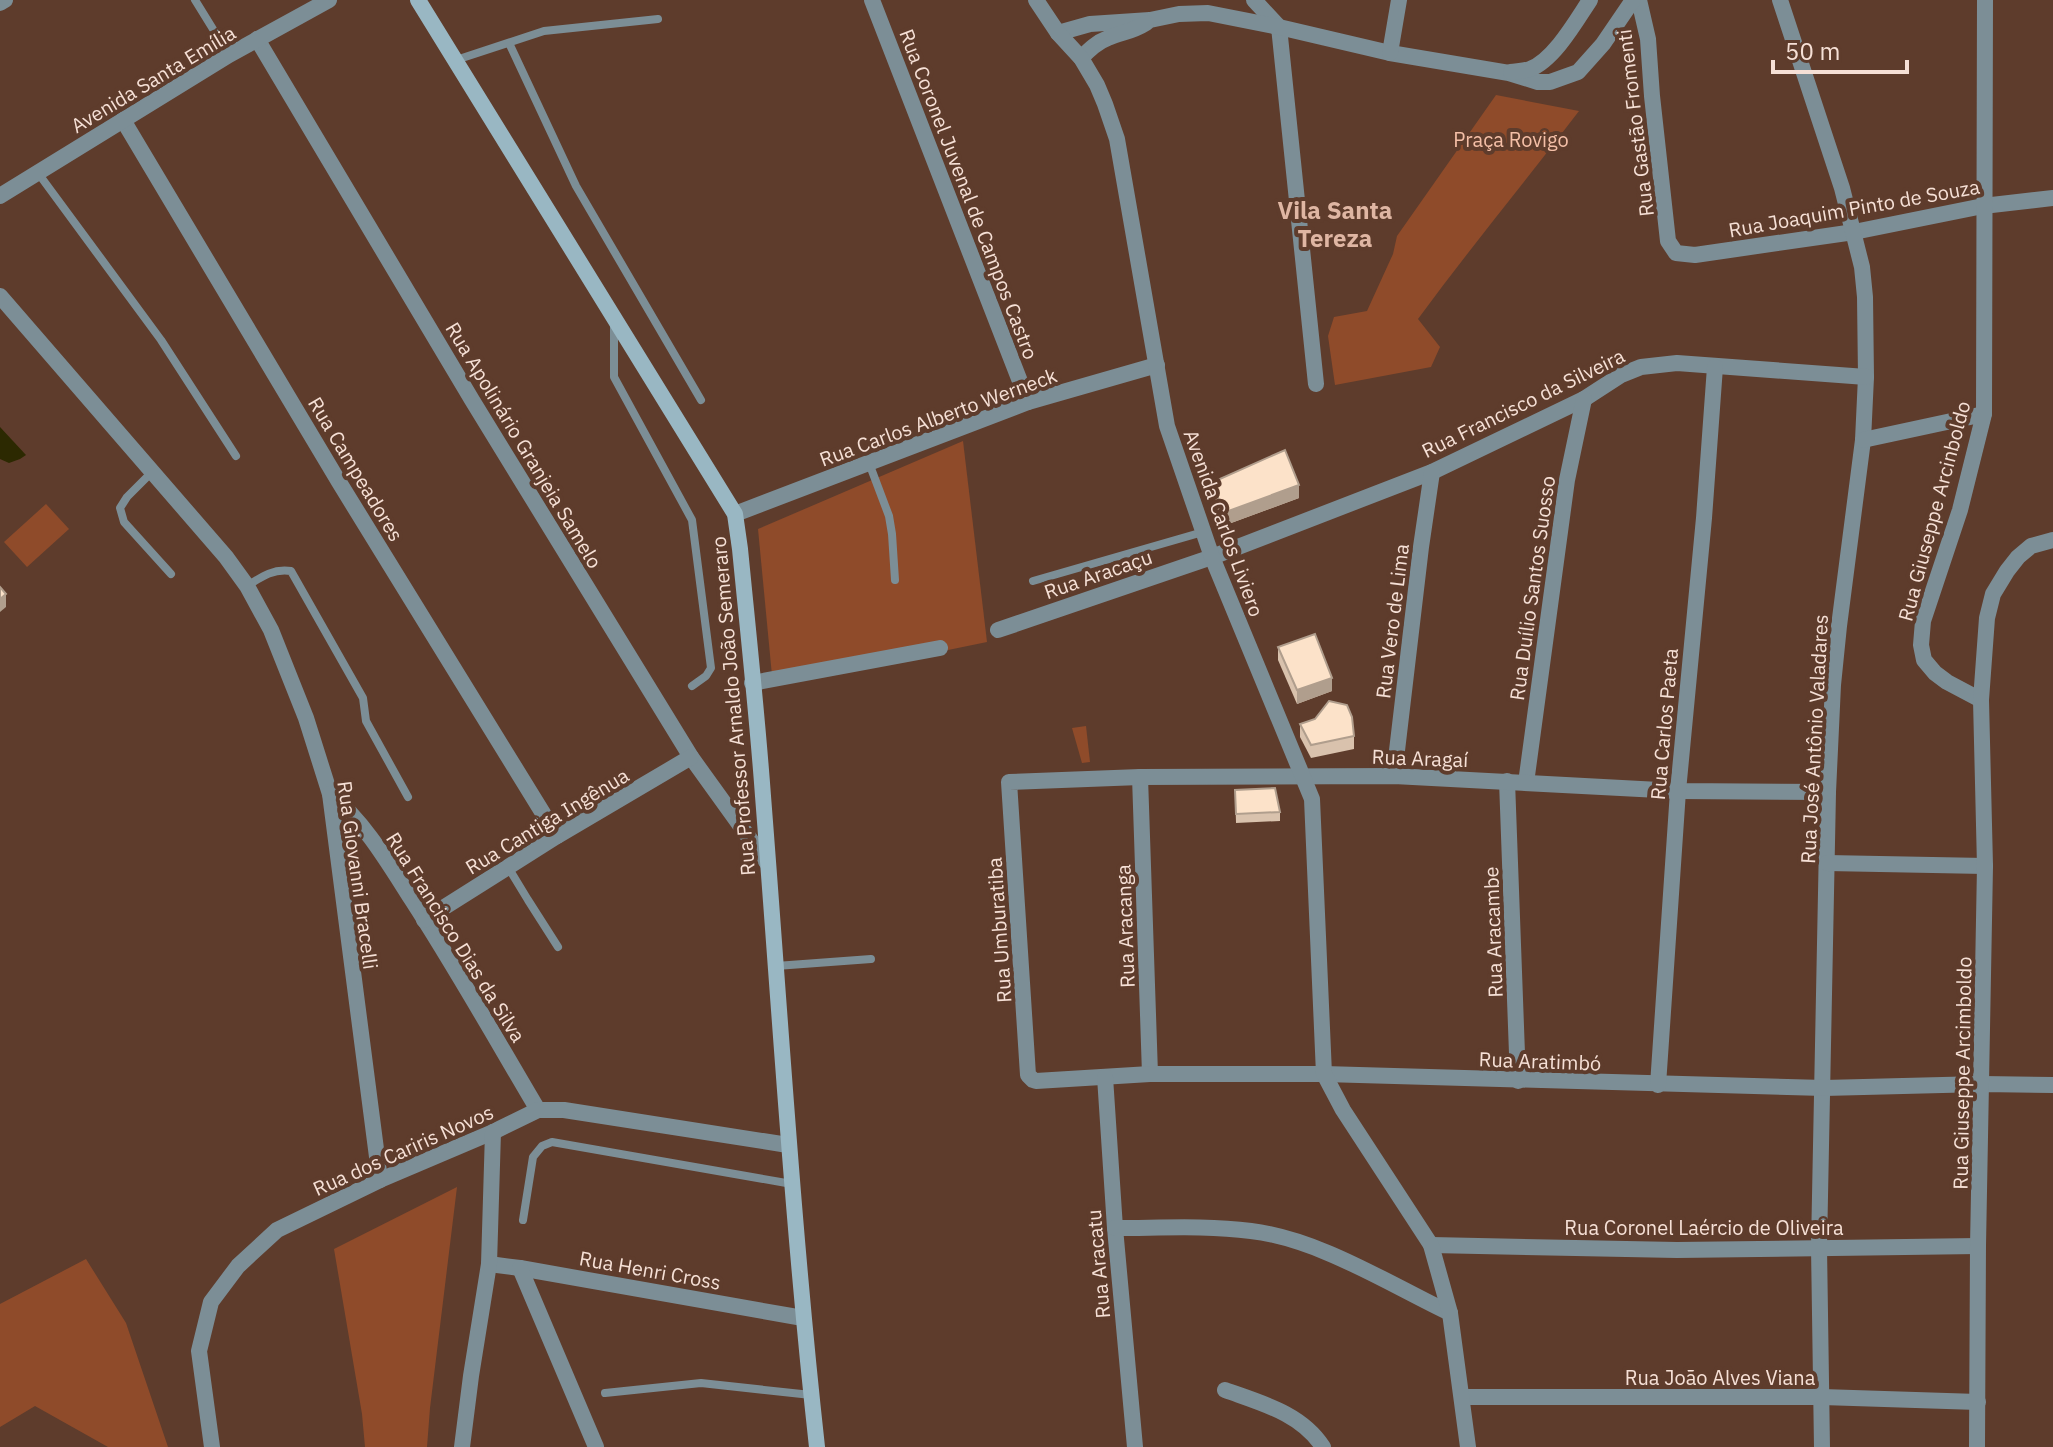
<svg xmlns="http://www.w3.org/2000/svg" width="2053" height="1447" font-family="'IBM Plex Sans',sans-serif">
	<style>
		.green { fill: #8f4b2a }
		.water { fill: #2c2901 }
		.lines { fill: none; stroke-linecap: round; stroke-linejoin: round }
		.service { stroke: #7c8e96; stroke-width: 8 }
		.minor { stroke: #7c8e96; stroke-width: 16 }
		.tertiary { stroke: #7c8e96; stroke-width: 16 }
		.secondary { stroke: #99b7c3; stroke-width: 16 }
		.wall { fill: #d9c2ad }
		.shaded-wall { fill: #b09e8d }
		.building { fill: #fce2c9; stroke: #b09e8d; stroke-width: 2 }
		.labels { text-anchor: middle; dominant-baseline: central; stroke-width: 8; stroke-linejoin: round; paint-order: stroke }
		.street-label { font-size: 20px; fill: #f6e0d6; stroke: #5e3c2c }
		.park-label { font-size: 20px; fill: #f4bfa7; stroke: #5e3c2c }
		.quarter-label { font-size: 24px; font-weight: bold; fill: #dfb6a3; stroke: #5e3c2c }
	</style>
	<rect width="100%" height="100%" fill="#5e3c2c"/>
	<g class="green">
		<path d="M1496,95L1579,111C1526,181 1470,248 1418,319L1440,347L1431,367L1335,385L1328,336L1334,317L1367,311L1393,254L1397,236Z"/>
		<path d="M963,441L987,642L773,686L758,529Z"/>
		<path d="M46,504L69,529L27,567L4,542Z"/>
		<path d="M1086,726L1090,762L1082,763L1072,728Z"/>
		<path d="M457,1187L430,1408L427,1447H365L362,1414L334,1249Z"/>
		<path d="M86,1259L126,1323L168,1447H108L35,1406L0,1427V1304Z"/>
	</g>
	<path class="water" d="M0,427L26,455L20,459L9,463L0,459Z"/>
	<g class="lines">
		<g class="service">
			<path d="M195,0L229,55"/>
			<path d="M509,43L576,186L701,400"/>
			<path d="M456,60L544,31L658,19"/>
			<path d="M38,173L161,340L236,456"/>
			<path d="M614,321V377L692,520L711,668L706,676L692,686"/>
			<path d="M869,463L889,516L892,534L895,580"/>
			<path d="M152,472L127,497L120,508L124,522L171,574"/>
			<path d="M1033,581L1203,532"/>
			<path d="M247,586C261,577 274,568 291,571L363,698L366,721L408,797"/>
			<path d="M508,867L528,900L558,947"/>
			<path d="M776,966L871,959"/>
			<path d="M523,1220L533,1157L542,1146L552,1142L792,1184"/>
			<path d="M605,1393L701,1383L811,1395"/>
		</g>
		<g class="minor">
			<path d="M872,0L1028,402"/>
			<path d="M1254,0L1279,27L1316,384"/>
			<path d="M1639,0L1648,39L1652,96L1668,241L1676,253L1695,255L1854,232L1983,206L2053,198"/>
			<path d="M1780,0L1842,188L1862,267L1865,297L1866,377L1863,440L1839,626L1833,685L1828,792L1819,1247L1822,1447"/>
			<path d="M0,3L5,0"/>
			<path d="M1058,33L1090,24L1150,20L1179,14L1208,13L1279,27L1390,53L1509,73L1538,82H1550L1578,72L1603,44L1633,0"/>
			<path d="M257,39L472,400L691,757L768,864"/>
			<path d="M1390,53L1399,0"/>
			<path d="M1081,58C1089,50 1097,42 1108,38C1122,32 1132,32 1146,23"/>
			<path d="M1511,72C1517,71 1524,71 1530,69C1554,60 1576,21 1590,0"/>
			<path d="M123,120L339,482L557,836"/>
			<path d="M0,196L229,55L329,0"/>
			<path d="M0,296L226,557L247,586L271,630L306,718L330,794L380,1180"/>
			<path d="M1863,440L1984,414"/>
			<path d="M735,514L1028,402L1157,365"/>
			<path d="M998,630L1212,557L1432,472L1584,399L1621,375L1641,367L1677,363L1866,377"/>
			<path d="M752,683L940,648"/>
			<path d="M1981,700L1947,682L1935,673L1924,660L1921,645L1923,621L1960,510L1984,414L1985,0"/>
			<path d="M1394,776L1421,547L1432,472"/>
			<path d="M1140,777L1150,1074"/>
			<path d="M1507,781L1518,1081"/>
			<path d="M1526,783L1567,480L1584,399"/>
			<path d="M1828,792L1678,791L1394,776L1140,777L1009,782L1028,1075L1033,1080L1036,1081L1150,1074H1324L1824,1088L1982,1084L2053,1085"/>
			<path d="M330,794C365,823 387,861 412,900C456,968 496,1039 538,1110"/>
			<path d="M1827,863L1985,866"/>
			<path d="M424,920L557,836L691,757"/>
			<path d="M1105,1077L1115,1228L1135,1447"/>
			<path d="M1658,1085L1678,791L1704,518L1715,367"/>
			<path d="M1115,1228C1160,1228 1206,1225 1251,1231C1319,1239 1389,1284 1450,1313"/>
			<path d="M1431,1245L1677,1250L1978,1246"/>
			<path d="M489,1264L520,1268L803,1318"/>
			<path d="M520,1268L596,1447"/>
			<path d="M1225,1390C1261,1403 1301,1413 1323,1447"/>
			<path d="M1462,1397H1822L1978,1402"/>
			<path d="M212,1447L199,1351L211,1302L238,1266L277,1230L380,1180L493,1132L538,1110H564L788,1145"/>
			<path d="M462,1447L471,1376L489,1264L493,1132"/>
			<path d="M1977,1447L1978,1246L1985,866L1981,700L1987,618L1993,594L2007,571L2018,557L2031,546L2053,540"/>
		</g>
		<path class="tertiary" d="M1036,0L1058,33L1081,58L1097,85L1105,104L1117,139L1167,426L1212,557L1312,799L1324,1074L1343,1110L1431,1245L1450,1313L1468,1447"/>
		<path class="secondary" d="M418,0L735,514L740,549C748,631 757,713 763,796C780,1013 793,1230 817,1447"/>
	</g>
	<g class="wall">
		<path d="M1213,482L1299,498L1223,526L1213,496Z"/>
		<path d="M1278,647L1332,691L1297,704L1278,660Z"/>
		<path d="M1300,724L1354,736V749L1311,758L1300,737Z"/>
		<path d="M1235,790L1280,812V821L1236,823Z"/>
	</g>
	<g class="shaded-wall">
		<path d="M1299,485V498L1223,526V513Z"/>
		<path d="M6,594V607L0,612V599Z"/>
		<path d="M1332,678V691L1297,704V690Z"/>
	</g>
	<g class="building">
		<path d="M1285,450L1299,485L1223,513L1213,482Z"/>
		<path d="M0,587L6,594L0,599Z"/>
		<path d="M1315,634L1332,678L1297,690L1278,647Z"/>
		<path d="M1329,701L1347,705L1352,717L1354,736L1311,745L1300,724L1315,719Z"/>
		<path d="M1275,788L1280,812L1236,814L1235,790Z"/>
	</g>
	<g class="labels">
		<g class="street-label">
			<text transform="translate(153 79) rotate(-31)">Avenida Santa Emília</text>
			<text transform="translate(1635 123) rotate(-97)">Rua Gastão Fromenti</text>
			<text transform="translate(969 194) rotate(69)">Rua Coronel Juvenal de Campos Castro</text>
			<text transform="translate(1854 208) rotate(-10)">Rua Joaquim Pinto de Souza</text>
			<text transform="translate(1523 403) rotate(-26)">Rua Francisco da Silveira</text>
			<text transform="translate(938 417) rotate(-20)">Rua Carlos Alberto Werneck</text>
			<text transform="translate(524 445) rotate(59)">Rua Apolinário Granjeia Samelo</text>
			<text transform="translate(356 469) rotate(59)">Rua Campeadores</text>
			<text transform="translate(1934 511) rotate(-75)">Rua Giuseppe Arcinboldo</text>
			<text transform="translate(1224 523) rotate(70)">Avenida Carlos Liviero</text>
			<text transform="translate(1098 574) rotate(-19)">Rua Aracaçu</text>
			<text transform="translate(1532 588) rotate(-82)">Rua Duílio Santos Suosso</text>
			<text transform="translate(1392 621) rotate(-83)">Rua Vero de Lima</text>
			<text transform="translate(733 706) rotate(-95)">Rua Professor Arnaldo João Semeraro</text>
			<text transform="translate(1664 724) rotate(-85)">Rua Carlos Paeta</text>
			<text transform="translate(1814 739) rotate(-87)">Rua José Antônio Valadares</text>
			<text transform="translate(1420 758) rotate(2)">Rua Aragaí</text>
			<text transform="translate(547 821) rotate(-31)">Rua Cantiga Ingênua</text>
			<text transform="translate(358 875) rotate(82)">Rua Giovanni Bracelli</text>
			<text transform="translate(1125 926) rotate(-92)">Rua Aracanga</text>
			<text transform="translate(999 930) rotate(-94)">Rua Umburatiba</text>
			<text transform="translate(1493 932) rotate(-92)">Rua Aracambe</text>
			<text transform="translate(456 937) rotate(58)">Rua Francisco Dias da Silva</text>
			<text transform="translate(1540 1061) rotate(2)">Rua Aratimbó</text>
			<text transform="translate(1962 1073) rotate(-89)">Rua Giuseppe Arcimboldo</text>
			<text transform="translate(403 1150) rotate(-24)">Rua dos Cariris Novos</text>
			<text x="1704" y="1227">Rua Coronel Laércio de Oliveira</text>
			<text transform="translate(1098 1264) rotate(-95)">Rua Aracatu</text>
			<text transform="translate(650 1270) rotate(10)">Rua Henri Cross</text>
			<text x="1720" y="1377">Rua João Alves Viana</text>
		</g>
		<g class="park-label">
			<text x="1511" y="139">Praça Rovigo</text>
		</g>
		<g class="quarter-label">
			<text x="1335" y="210">Vila Santa<tspan x="1335" dy="28">Tereza</tspan></text>
		</g>
	</g>
	<path d="M1773 60v12h134v-12" fill="none" stroke="#f6e0d6" stroke-width="4"/>
	<text x="1785" y="60" font-size="24" fill="#f6e0d6" stroke="#5e3c2c" stroke-width="6" paint-order="stroke">50 m</text>
</svg>
